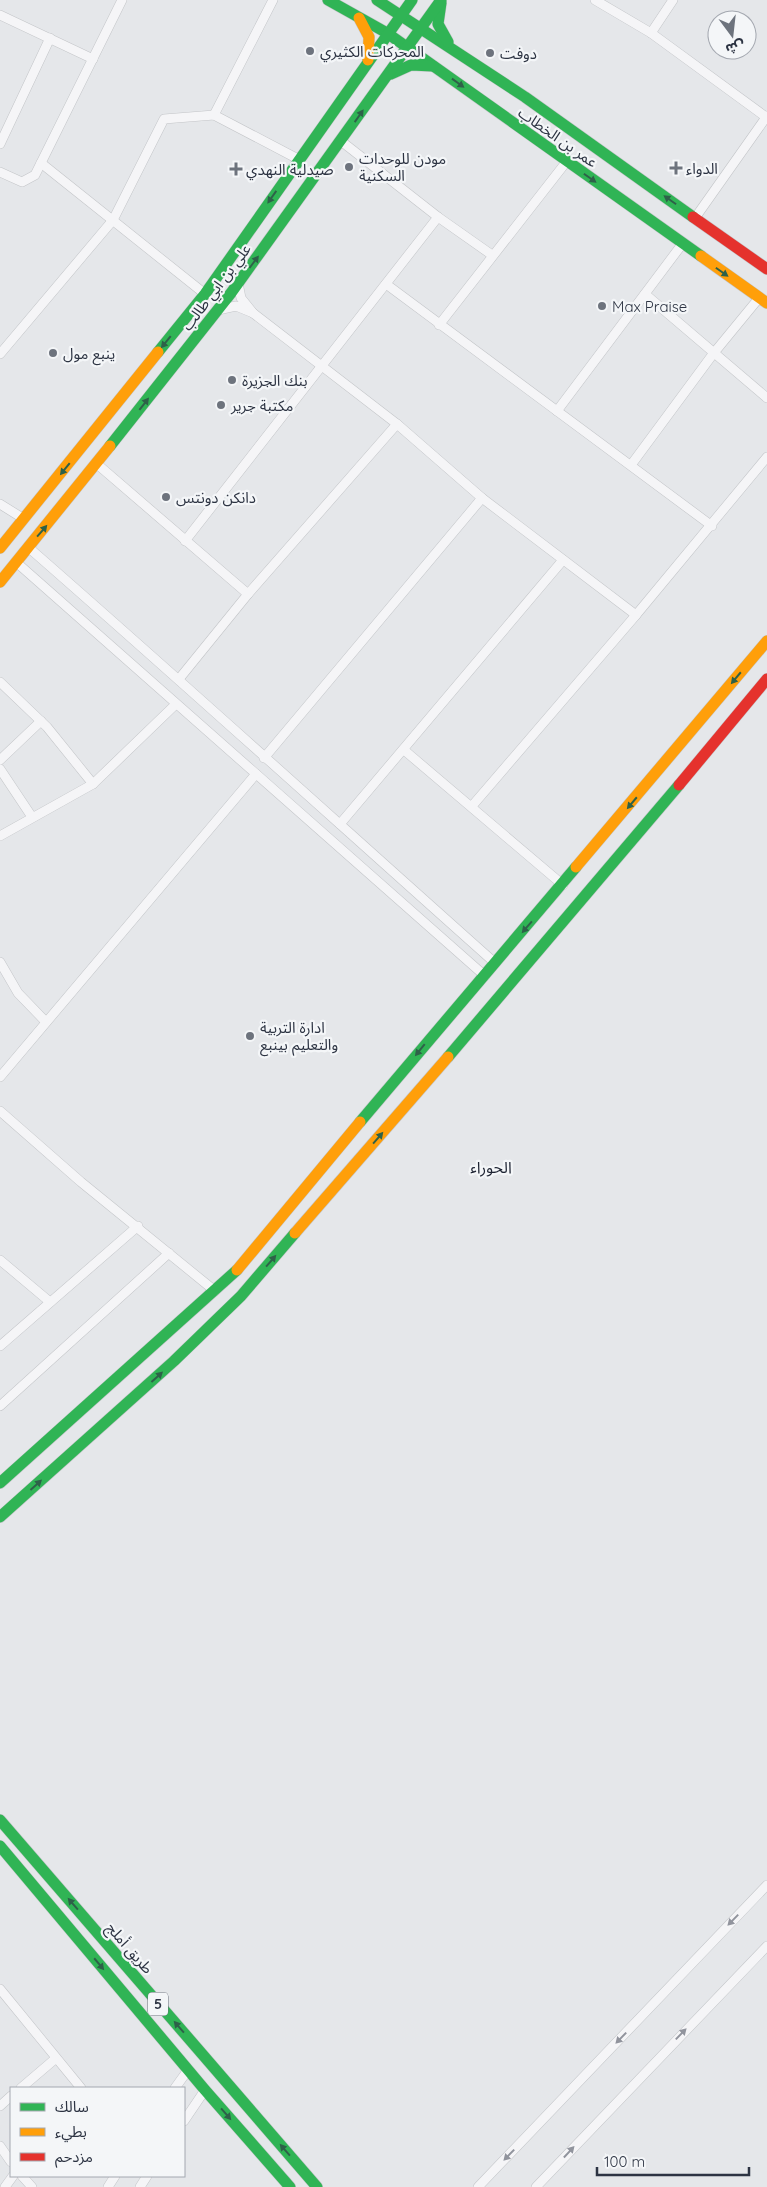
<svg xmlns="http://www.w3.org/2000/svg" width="767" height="2187" font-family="Quicksand,'Noto Sans Arabic',sans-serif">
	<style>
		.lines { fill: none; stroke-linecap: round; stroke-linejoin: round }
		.street-casing { stroke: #c3c5c8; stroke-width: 10 }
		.fast-casing { stroke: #c3c5c8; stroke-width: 12 }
		.slow-casing { stroke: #c3c5c8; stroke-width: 12 }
		.jam-casing { stroke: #c3c5c8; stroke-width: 12 }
		.street { stroke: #f5f5f7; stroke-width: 9 }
		.fast { stroke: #30b455; stroke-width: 11 }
		.slow { stroke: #ff9f0a; stroke-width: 11 }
		.jam { stroke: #e5322d; stroke-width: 11 }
		.oneway { fill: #2e6149 }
		.oneway2 { fill: #91949d }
		.poi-dot { fill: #6d737d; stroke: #f4f6f8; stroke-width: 2 }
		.labels { text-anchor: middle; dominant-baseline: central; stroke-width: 4.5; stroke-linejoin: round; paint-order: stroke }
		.shield { fill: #f4f6f8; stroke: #696e79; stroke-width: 1 }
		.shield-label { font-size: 14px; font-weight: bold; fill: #2d3443 }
		.poi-label { font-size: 15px; fill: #2d3443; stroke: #f4f6f8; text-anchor: start }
		.street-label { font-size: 15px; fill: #2d3443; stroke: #f4f6f8 }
		.neighbourhood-label { font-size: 16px; fill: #1f2534; stroke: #f4f6f8 }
	</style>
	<rect width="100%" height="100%" fill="#e5e7ea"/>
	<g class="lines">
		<defs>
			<g id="street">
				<path d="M595,0L651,33L766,117"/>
				<path d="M0,15L93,59"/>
				<path d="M651,33L673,0"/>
				<path d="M214,115L273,0"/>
				<path d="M341,141L438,217L492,255"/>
				<path d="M0,144L50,38"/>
				<path d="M41,163L205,294"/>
				<path d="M0,172L22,182L35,175L122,0"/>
				<path d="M695,218L767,116"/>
				<path d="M386,284L712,526"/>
				<path d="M645,294L767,398"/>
				<path d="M218,310L236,306L253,313L241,298L238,283"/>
				<path d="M253,313L397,424L482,498L264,758"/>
				<path d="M439,325L567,161"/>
				<path d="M0,354L113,220L164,119L214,115L298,159"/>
				<path d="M557,411L683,243"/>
				<path d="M97,464L248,594L179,679"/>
				<path d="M631,465L713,354L759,298"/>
				<path d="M482,498L636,615L767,457"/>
				<path d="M0,504L24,519"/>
				<path d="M185,541L438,217"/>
				<path d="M28,547C185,684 339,824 495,963"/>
				<path d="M16,562L485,976"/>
				<path d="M248,594L397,424"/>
				<path d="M0,682L47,727L93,784"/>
				<path d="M404,750L563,885"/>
				<path d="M0,760L41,721"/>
				<path d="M0,769L32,817"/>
				<path d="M472,806L636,615"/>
				<path d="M340,824L563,560"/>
				<path d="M0,836L93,784L176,704"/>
				<path d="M0,962L18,993L46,1022"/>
				<path d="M0,1077L256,774"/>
				<path d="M0,1111L81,1182L215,1291"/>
				<path d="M0,1260L50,1302"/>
				<path d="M0,1346L138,1226"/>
				<path d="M0,1406L169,1253"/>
				<path d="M0,1989L81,2088"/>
				<path d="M21,2088L55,2059"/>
				<path d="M175,2088L188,2070"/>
				<path d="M0,2106L11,2096"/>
				<path d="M184,2121L205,2090"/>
				<path d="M0,2146L11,2162"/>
				<path d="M22,2176L32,2187"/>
				<path d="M5,2187L13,2176"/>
				<path d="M108,2187L115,2176"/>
				<path d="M140,2187L147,2176"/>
				<path d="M478,2187L767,1885"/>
				<path d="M536,2187L767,1946"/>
			</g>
			<g id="fast">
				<path d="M328,0L387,33L701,256"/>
				<path d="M377,0L525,97L693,217"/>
				<path d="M441,3L438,24L448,42"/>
				<path d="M391,74L411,65L433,66"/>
				<path d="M158,352L205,294L412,0"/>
				<path d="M110,446L231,293L441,0"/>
				<path d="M448,1057L679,785"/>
				<path d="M360,1122L576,867"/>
				<path d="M0,1483L237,1270"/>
				<path d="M0,1517L174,1361L241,1296L295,1233"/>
				<path d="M0,1820L317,2187"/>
				<path d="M0,1846L205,2090L290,2187"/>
			</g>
			<g id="slow">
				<path d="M359,18L369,37L368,60"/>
				<path d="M701,256L767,303"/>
				<path d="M0,548L158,352"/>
				<path d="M0,582L110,446"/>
				<path d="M576,867L767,641"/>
				<path d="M295,1233L448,1057"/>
				<path d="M237,1270L360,1122"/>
			</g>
			<g id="jam">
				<path d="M693,217L767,269"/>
				<path d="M679,785L767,679"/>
			</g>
		</defs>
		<use href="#street" class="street-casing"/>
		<use href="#fast" class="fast-casing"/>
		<use href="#slow" class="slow-casing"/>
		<use href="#jam" class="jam-casing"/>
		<use href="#street" class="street"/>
		<use href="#fast" class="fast"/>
		<use href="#slow" class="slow"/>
		<use href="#jam" class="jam"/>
	</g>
	<defs><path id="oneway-solid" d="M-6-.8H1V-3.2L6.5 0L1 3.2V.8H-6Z" transform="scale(1.25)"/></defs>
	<g class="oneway">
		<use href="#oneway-solid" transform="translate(458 83) rotate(36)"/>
		<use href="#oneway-solid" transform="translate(359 116) rotate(-55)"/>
		<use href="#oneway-solid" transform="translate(590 178) rotate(35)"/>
		<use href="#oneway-solid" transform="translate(272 197) rotate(125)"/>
		<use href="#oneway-solid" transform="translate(670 200) rotate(-145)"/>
		<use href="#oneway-solid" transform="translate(254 262) rotate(-53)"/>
		<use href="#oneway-solid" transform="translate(722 272) rotate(35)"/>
		<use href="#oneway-solid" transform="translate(166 342) rotate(129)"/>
		<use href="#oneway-solid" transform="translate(144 404) rotate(-52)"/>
		<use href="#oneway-solid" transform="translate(65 469) rotate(129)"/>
		<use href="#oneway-solid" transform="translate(42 531) rotate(-49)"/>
		<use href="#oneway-solid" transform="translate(736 678) rotate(130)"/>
		<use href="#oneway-solid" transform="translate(632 803) rotate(130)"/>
		<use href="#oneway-solid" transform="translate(527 927) rotate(131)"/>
		<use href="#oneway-solid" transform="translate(420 1050) rotate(129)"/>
		<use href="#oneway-solid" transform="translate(378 1138) rotate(-49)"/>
		<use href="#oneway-solid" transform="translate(271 1261) rotate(-49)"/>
		<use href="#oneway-solid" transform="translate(157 1377) rotate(-42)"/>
		<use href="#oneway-solid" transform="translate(36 1485) rotate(-42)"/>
		<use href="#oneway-solid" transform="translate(73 1904) rotate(-131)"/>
		<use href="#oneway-solid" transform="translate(99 1964) rotate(50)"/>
		<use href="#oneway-solid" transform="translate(179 2027) rotate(-131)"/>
		<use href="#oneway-solid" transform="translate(226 2114) rotate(49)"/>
		<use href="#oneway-solid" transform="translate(285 2150) rotate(-131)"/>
	</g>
	<g class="oneway2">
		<use href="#oneway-solid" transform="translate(733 1920) rotate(134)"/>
		<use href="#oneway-solid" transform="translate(681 2034) rotate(-46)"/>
		<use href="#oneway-solid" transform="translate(621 2038) rotate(134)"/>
		<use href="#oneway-solid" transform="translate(569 2152) rotate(-47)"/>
		<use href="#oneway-solid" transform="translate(509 2155) rotate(134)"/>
	</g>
	<g class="poi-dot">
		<circle cx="310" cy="51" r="5"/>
		<circle cx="490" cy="53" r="5"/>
		<circle cx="349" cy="167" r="5"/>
		<path d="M673.5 160.5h5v5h5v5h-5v5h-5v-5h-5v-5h5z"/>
		<path d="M233.5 161.5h5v5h5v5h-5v5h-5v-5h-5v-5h5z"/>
		<circle cx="602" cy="306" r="5"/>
		<circle cx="53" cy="353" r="5"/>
		<circle cx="232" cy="380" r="5"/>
		<circle cx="221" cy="405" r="5"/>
		<circle cx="166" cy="497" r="5"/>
		<circle cx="250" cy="1036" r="5"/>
	</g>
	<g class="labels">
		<rect class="shield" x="148" y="1992.5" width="20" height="23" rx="4"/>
		<g class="shield-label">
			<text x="158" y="2004">5</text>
		</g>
		<g class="poi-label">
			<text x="320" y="51">المحركات الكثيري</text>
			<text x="500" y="53">دوفت</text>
			<text x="359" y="158">مودن للوحدات<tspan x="359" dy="17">السكنية</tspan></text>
			<text x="686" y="168">الدواء</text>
			<text x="246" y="169">صيدلية النهدي</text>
			<text x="612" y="306">Max Praise</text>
			<text x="63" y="353">ينبع مول</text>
			<text x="242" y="380">بنك الجزيرة</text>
			<text x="231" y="405">مكتبة جرير</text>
			<text x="176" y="497">دانكن دونتس</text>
			<text x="260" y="1027">ادارة التربية<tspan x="260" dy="17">والتعليم بينبع</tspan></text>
		</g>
		<g class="street-label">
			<text transform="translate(558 137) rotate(35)">عمر بن الخطاب</text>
			<text transform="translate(216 287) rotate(-53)">علي بن ابي طالب</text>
			<text transform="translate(130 1948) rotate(49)">طريق أملج</text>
		</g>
		<g class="neighbourhood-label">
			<text x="491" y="1167">الحوراء</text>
		</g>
	</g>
	<rect x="10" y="2087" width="175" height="90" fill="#f4f6f8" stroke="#a4a8b0"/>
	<rect x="20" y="2103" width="25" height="8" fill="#30b455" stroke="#a4a8b0"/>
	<text x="55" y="2112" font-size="15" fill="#2d3443">سالك</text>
	<rect x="20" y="2128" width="25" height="8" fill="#ff9f0a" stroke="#a4a8b0"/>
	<text x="55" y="2137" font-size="15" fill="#2d3443">بطيء</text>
	<rect x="20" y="2153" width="25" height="8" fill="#e5322d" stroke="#a4a8b0"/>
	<text x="55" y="2162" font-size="15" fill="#2d3443">مزدحم</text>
	<g transform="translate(732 35) rotate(165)"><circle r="24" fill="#f4f6f8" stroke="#a4a8b0"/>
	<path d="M0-4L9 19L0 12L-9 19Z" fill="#6d737d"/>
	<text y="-8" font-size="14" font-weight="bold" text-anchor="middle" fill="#2d3443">ش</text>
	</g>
	<path d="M597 2167v8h152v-8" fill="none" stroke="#2d3443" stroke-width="2.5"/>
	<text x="604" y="2167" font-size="15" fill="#2d3443" stroke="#f4f6f8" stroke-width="4" paint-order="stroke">100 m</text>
</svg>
